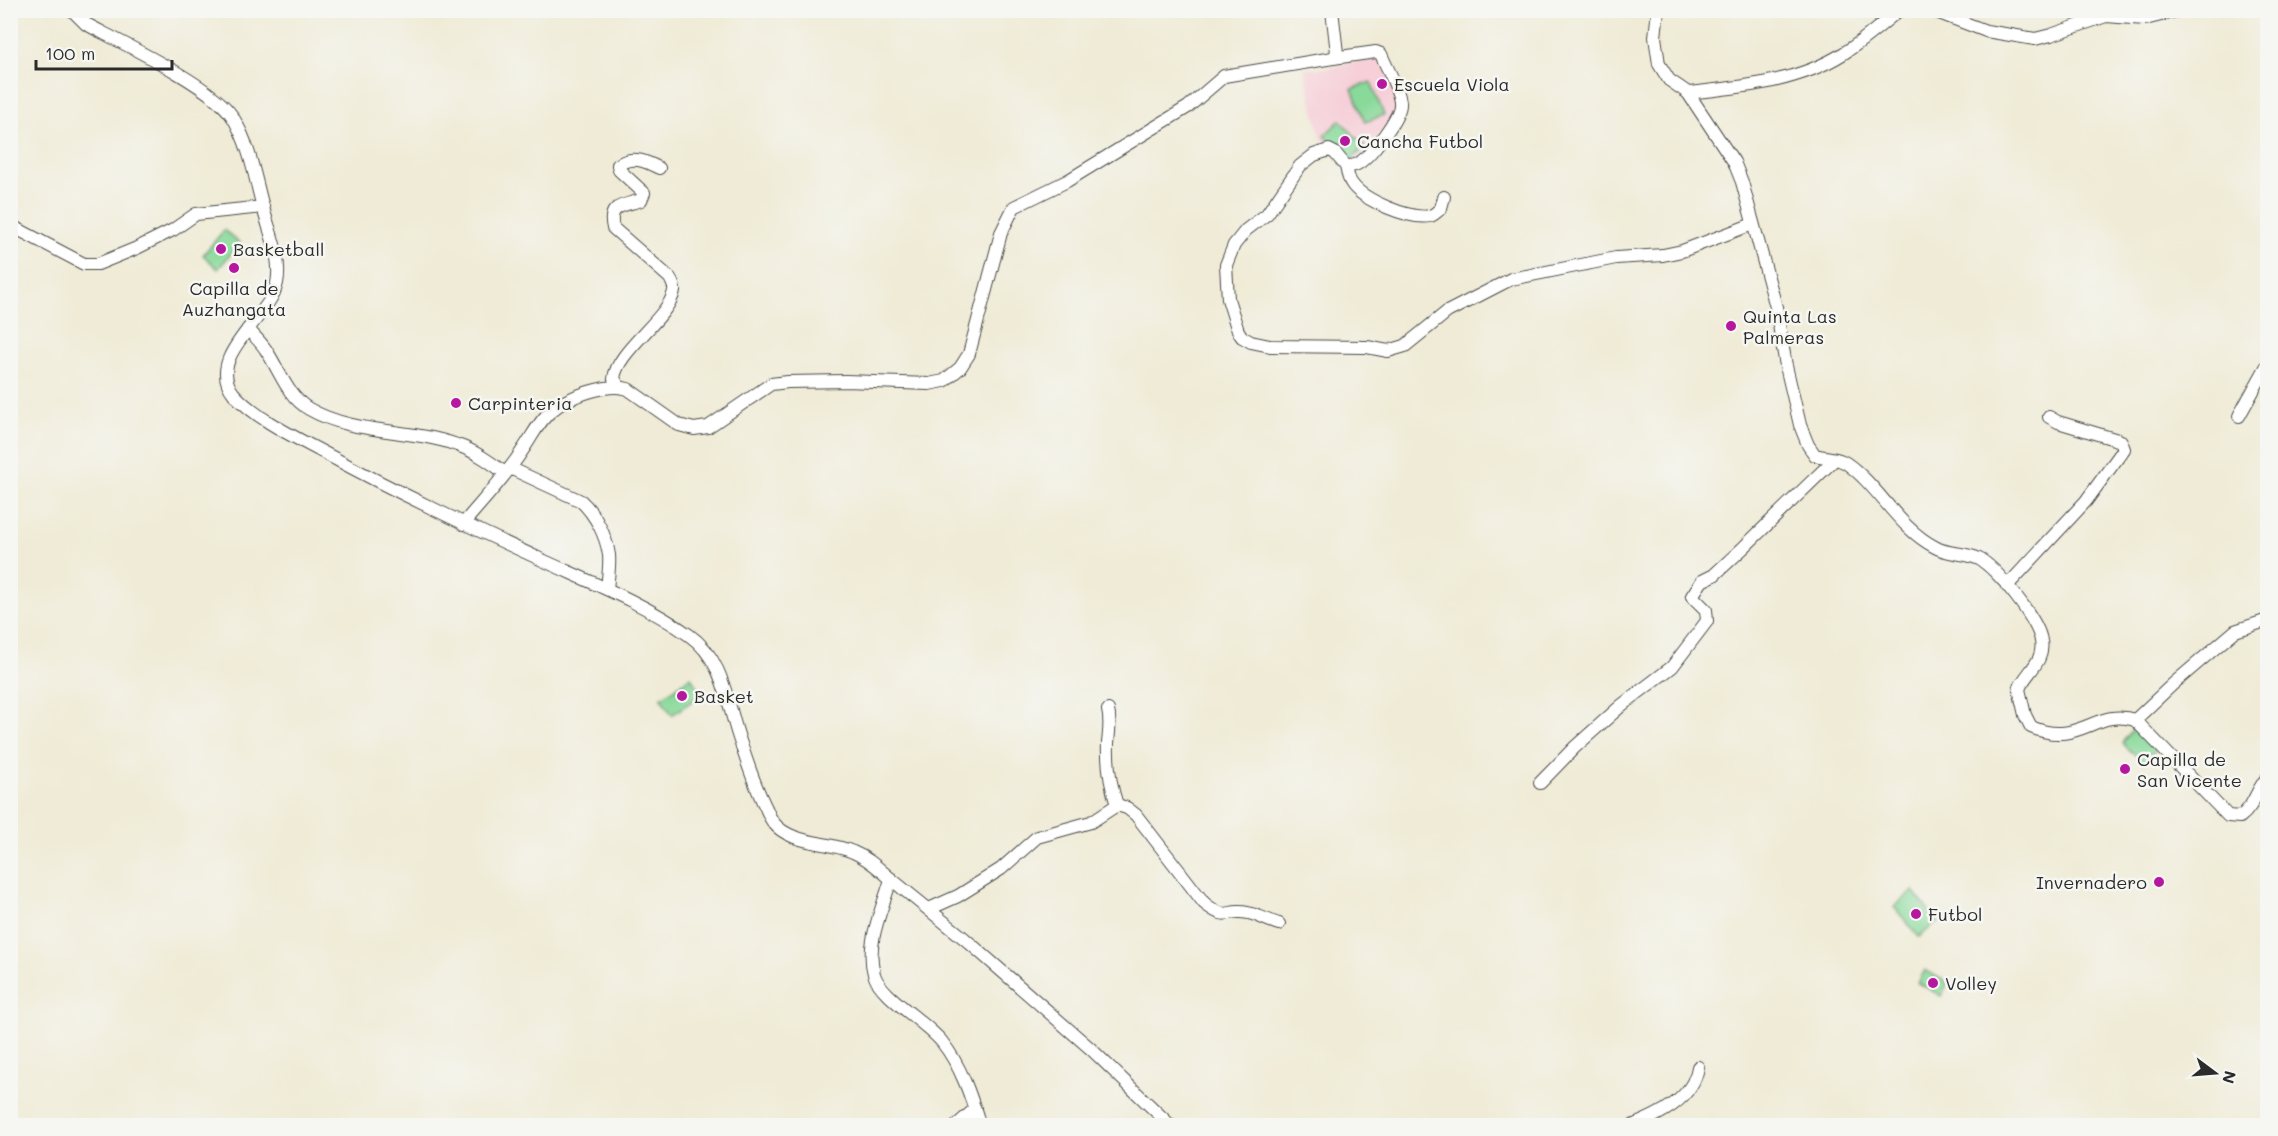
<svg xmlns="http://www.w3.org/2000/svg" width="2278" height="1136" font-family="Mali,sans-serif">
	<style>
		.built { fill: #f6cfd8 }
		.grass { fill: #88d99a; stroke: #5a8262; stroke-width: 1.5 }
		.lines { fill: none; stroke-linecap: round; stroke-linejoin: round }
		.minor-casing { stroke: #484845; stroke-width: 14 }
		.minor { stroke: #fff; stroke-width: 12 }
		.poi-dot { fill: #b5179e; stroke: #f6f6f2; stroke-width: 2 }
		.labels { text-anchor: middle; dominant-baseline: central; stroke-width: 5; stroke-linejoin: round; paint-order: stroke }
		.poi-label { font-size: 18px; fill: #2b2b2b; stroke: #f6f6f2; text-anchor: start }
	</style>
	<rect width="100%" height="100%" fill="#f6f6f2"/>
	<filter id="ink" filterUnits="userSpaceOnUse"><feTurbulence type="fractalNoise" baseFrequency=".0167" numOctaves="2"/><feDisplacementMap in="SourceGraphic" scale="12" xChannelSelector="R" yChannelSelector="G"/><feConvolveMatrix kernelMatrix="1 2 1 2 8 2 1 2 1" color-interpolation-filters="sRGB"/></filter>
	<filter id="wash" filterUnits="userSpaceOnUse"><feTurbulence type="fractalNoise" baseFrequency=".008" numOctaves="4" result="noise"/><feDisplacementMap in="SourceGraphic" scale="24" xChannelSelector="R" yChannelSelector="G"/><feGaussianBlur stdDeviation="1.35" result="paint"/><feColorMatrix in="noise" values="0 0 0 0 0 0 0 0 0 0 0 0 0 0 0 0 0 1.4 0 .05"/><feComposite in="paint" operator="in"/></filter>
	<g filter="url(#wash)">
		<rect width="100%" height="100%" fill="#efebd6"/>
		<path class="built" d="M1380,56L1399,105L1393,120L1351,165L1321,139L1304,69L1328,68Z"/>
		<g class="grass">
			<path d="M1371,82L1384,115L1365,122L1352,89Z"/>
			<path d="M1340,120L1365,147L1349,162L1324,136Z"/>
			<path d="M224,230L240,243L218,269L203,255Z"/>
			<path d="M691,677L702,694L672,715L661,698Z"/>
			<path d="M2134,728L2157,748L2144,763L2122,743Z"/>
			<path d="M1913,891L1938,922L1919,937L1894,907Z"/>
			<path d="M1925,970L1948,983L1941,996L1918,983Z"/>
		</g>
	</g>
	<g filter="url(#ink)">
		<g class="lines">
			<defs>
				<g id="minor">
					<path d="M72,10L86,24C120,42 213,86 232,116C250,144 255,179 264,211C270,233 282,260 277,283C271,317 203,357 234,394C257,420 299,439 330,456C398,493 469,526 540,559C590,582 644,603 689,635C724,659 727,704 740,741C747,762 754,784 764,804C767,809 769,817 773,822C790,845 829,841 853,852C868,858 879,869 891,879C883,908 865,943 874,974C879,995 926,1022 942,1042C961,1066 971,1096 980,1126"/>
					<path d="M1658,10L1655,37L1659,64L1669,80L1688,93L1734,162L1742,182L1776,307L1786,366L1800,425L1808,445L1815,455C1825,458 1837,457 1846,463C1879,486 1898,528 1935,547C1948,555 1965,552 1979,559C1996,567 2039,621 2041,641C2045,662 2026,672 2019,689L2025,715L2031,727C2080,748 2095,707 2135,720L2228,816L2240,817C2255,806 2256,789 2268,777"/>
					<path d="M1931,10L1986,31L2035,39L2051,35L2106,16L2145,19L2181,10"/>
					<path d="M1333,58L1376,52L1381,54C1387,69 1398,86 1400,102C1402,116 1371,155 1359,163C1355,166 1351,166 1346,166L1335,153L1329,150L1314,155L1300,166L1267,214L1246,230L1234,245L1226,265L1228,299L1238,331L1242,337L1251,342L1270,346L1367,347L1388,351L1405,346L1447,312L1511,279L1616,258L1663,255L1682,251L1753,224"/>
					<path d="M1688,93C1741,87 1797,83 1844,53C1863,41 1881,25 1899,10"/>
					<path d="M1346,166C1347,172 1348,179 1352,184C1363,200 1410,220 1430,216C1434,215 1438,211 1441,208L1444,197"/>
					<path d="M10,225L84,264H98L137,248L173,230L196,214L263,207"/>
					<path d="M248,329C254,336 261,342 266,350C280,371 287,396 309,409C354,435 410,428 457,445C475,451 490,462 505,473"/>
					<path d="M619,386L614,379C616,351 669,318 674,291C675,286 672,283 670,278L613,228C607,204 624,206 641,200L644,193L619,170L618,165C632,155 645,161 659,168"/>
					<path d="M2239,416L2268,364"/>
					<path d="M510,468L581,501C595,514 606,535 609,555C610,565 608,578 607,589"/>
					<path d="M463,524C484,499 507,475 524,448C533,435 539,421 551,411C567,397 608,382 628,389L679,425L694,429L708,427L771,384L788,382L846,381L929,384L944,381L960,368L969,354L1001,233L1014,207L1067,181L1188,107L1224,76L1333,58L1337,53L1332,10"/>
					<path d="M2007,586L2086,501L2124,449L2121,441L2058,422L2049,417"/>
					<path d="M1108,710C1111,722 1109,731 1108,743C1107,766 1110,784 1117,805"/>
					<path d="M2135,720L2173,684L2235,631L2268,620"/>
					<path d="M1540,783L1575,747L1622,705L1672,667L1707,621L1706,610L1692,596L1702,581L1714,575L1742,549L1835,459"/>
					<path d="M891,879L965,939L1091,1049L1171,1126"/>
					<path d="M929,909L958,896L1001,869L1037,837L1091,822L1117,805L1127,808L1136,815L1204,903C1229,923 1225,908 1248,913C1258,915 1269,921 1279,924"/>
					<path d="M956,1126L975,1109"/>
					<path d="M1632,1126C1659,1115 1693,1099 1698,1067"/>
				</g>
			</defs>
			<use href="#minor" class="minor-casing"/>
			<use href="#minor" class="minor"/>
		</g>
	</g>
	<g class="poi-dot">
		<circle cx="1382" cy="84" r="6"/>
		<circle cx="1345" cy="141" r="6"/>
		<circle cx="221" cy="249" r="6"/>
		<circle cx="234" cy="268" r="6"/>
		<circle cx="1731" cy="326" r="6"/>
		<circle cx="456" cy="403" r="6"/>
		<circle cx="682" cy="696" r="6"/>
		<circle cx="2125" cy="769" r="6"/>
		<circle cx="2159" cy="882" r="6"/>
		<circle cx="1916" cy="914" r="6"/>
		<circle cx="1933" cy="983" r="6"/>
	</g>
	<g class="labels">
		<g class="poi-label">
			<text x="1394" y="84">Escuela Viola</text>
			<text x="1357" y="141">Cancha Futbol</text>
			<text x="233" y="249">Basketball</text>
			<text x="234" y="288" text-anchor="middle">Capilla de<tspan x="234" dy="21">Auzhangata</tspan></text>
			<text x="1743" y="316">Quinta Las<tspan x="1743" dy="21">Palmeras</tspan></text>
			<text x="468" y="403">Carpinteria</text>
			<text x="694" y="696">Basket</text>
			<text x="2137" y="759">Capilla de<tspan x="2137" dy="21">San Vicente</tspan></text>
			<text x="2147" y="882" text-anchor="end">Invernadero</text>
			<text x="1928" y="914">Futbol</text>
			<text x="1945" y="983">Volley</text>
		</g>
	</g>
	<rect width="2278" height="1136" fill="none" stroke="#f6f6f2" stroke-width="36"/>
	<g transform="translate(2215 1073) rotate(106)" stroke="#f6f6f2" stroke-width="4.5" paint-order="stroke">
	<path d="M0-4.5L10 22L0 15L-10 22Z" fill="#2b2b2b"/>
	<text y="-9" font-size="16" font-weight="bold" text-anchor="middle" fill="#2b2b2b">N</text>
	</g>
	<path d="M36 60v9h136v-9" fill="none" stroke="#2b2b2b" stroke-width="3"/>
	<text x="45" y="60" font-size="18" fill="#2b2b2b" stroke="#f6f6f2" stroke-width="4.5" paint-order="stroke">100 m</text>
</svg>
